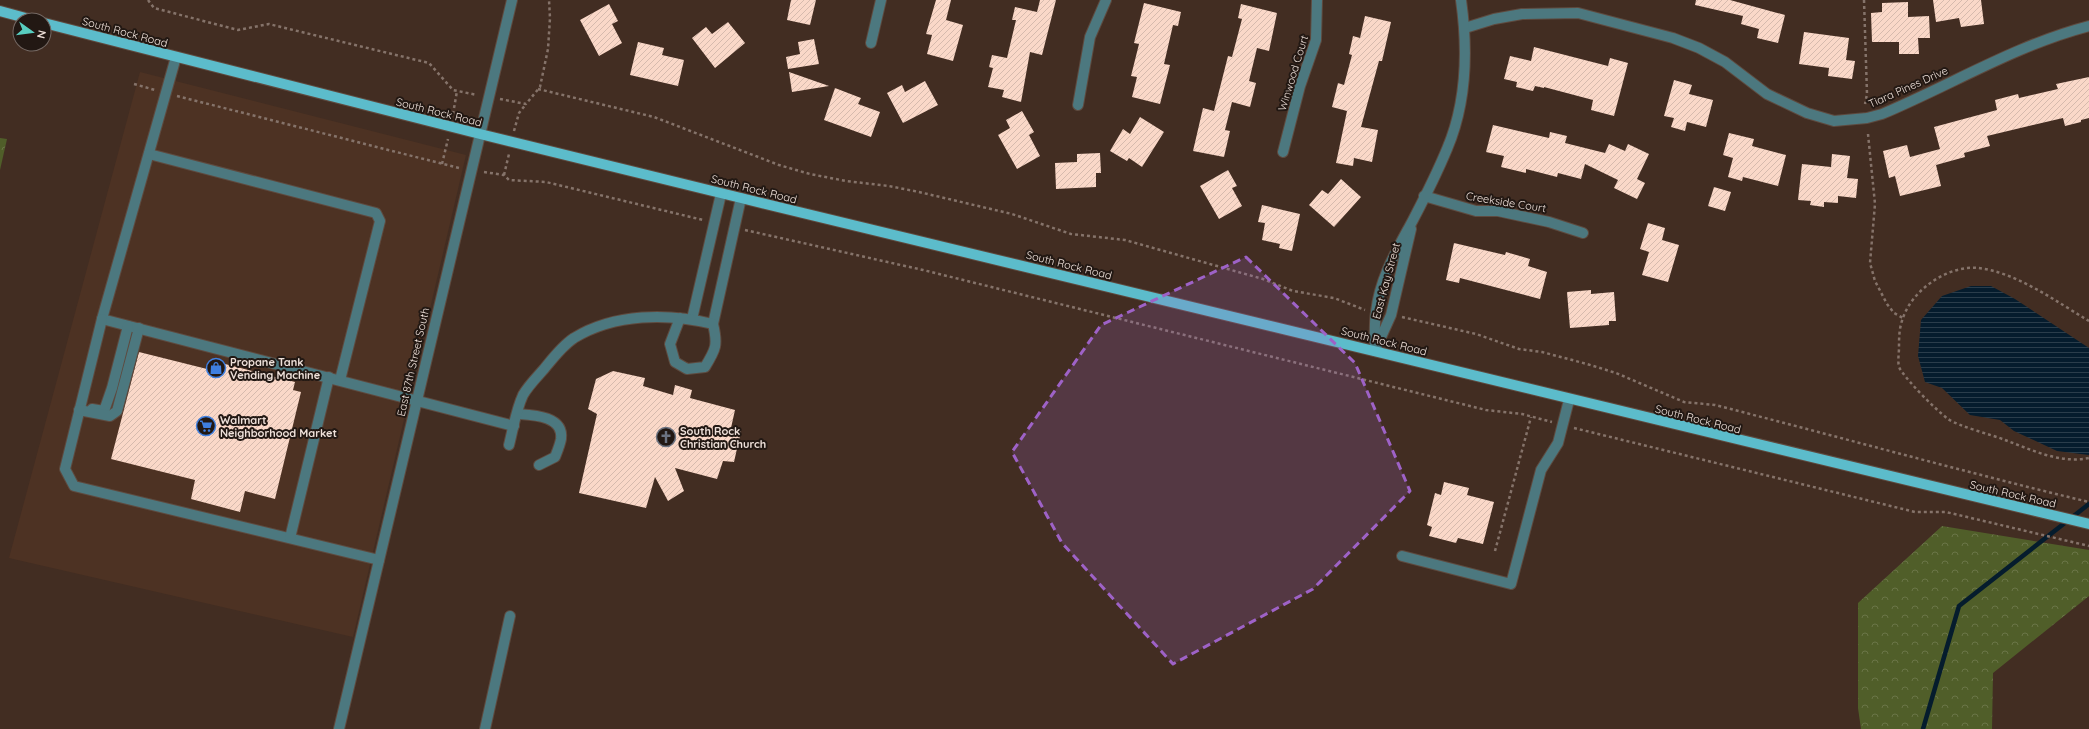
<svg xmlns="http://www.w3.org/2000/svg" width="2089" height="729" font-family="Quicksand,sans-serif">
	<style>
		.built { fill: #4d3223 }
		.forest { fill: url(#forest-crowns) }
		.water { fill: url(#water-rules) }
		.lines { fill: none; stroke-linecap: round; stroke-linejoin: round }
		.stream { stroke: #051c2d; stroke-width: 4.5 }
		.building { fill: url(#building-hatch) }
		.minor-casing { stroke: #5e4a3f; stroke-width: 12 }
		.major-casing { stroke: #5e4a3f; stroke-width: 12 }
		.path { stroke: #85736a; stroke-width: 2.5; stroke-dasharray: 3 3; stroke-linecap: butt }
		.minor { stroke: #4c787f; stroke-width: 10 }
		.major { stroke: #5cbccb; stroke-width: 10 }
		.marked { fill: #9e62c7; fill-opacity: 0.2; stroke: #9e62c7; stroke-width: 3; stroke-dasharray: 8 5; stroke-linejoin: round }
		.labels { text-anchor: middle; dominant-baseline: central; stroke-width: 4; stroke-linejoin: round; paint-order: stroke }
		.street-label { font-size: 11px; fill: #efe1da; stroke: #221813 }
		.poi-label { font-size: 11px; font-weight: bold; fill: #efe1da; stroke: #221813; text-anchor: start }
	</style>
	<defs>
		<pattern id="forest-crowns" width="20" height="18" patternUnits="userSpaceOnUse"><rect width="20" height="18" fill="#505e29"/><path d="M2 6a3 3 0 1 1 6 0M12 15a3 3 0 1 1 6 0" fill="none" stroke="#6a7547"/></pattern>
		<pattern id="water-rules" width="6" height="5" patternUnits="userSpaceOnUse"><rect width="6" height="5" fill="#051c2d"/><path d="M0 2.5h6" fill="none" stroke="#2a3d4b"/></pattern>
		<pattern id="building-hatch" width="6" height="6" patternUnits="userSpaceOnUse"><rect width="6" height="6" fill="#fad8c8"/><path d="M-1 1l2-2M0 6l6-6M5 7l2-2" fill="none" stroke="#d6baad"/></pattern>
	</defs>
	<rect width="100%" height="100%" fill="#422d22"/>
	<path class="built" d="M140,72L466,155L353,637L9,558Z"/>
	<g class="forest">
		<path d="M0,138L7,139L0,170Z"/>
		<path d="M1942,526L2089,550V596L1993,673L1992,729H1861L1858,708V603Z"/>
	</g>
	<path class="water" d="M1971,286H1991L2015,299L2089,348V455L2057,451L2014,431L2000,420L1970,415L1942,388L1925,382L1918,356L1921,320L1942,296Z"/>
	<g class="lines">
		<path class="stream" d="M1923,729L1959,606L2089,504"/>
	</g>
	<g class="building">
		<path d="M791,0H816L810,25L787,20Z"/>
		<path d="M936,0H951L946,20L963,25L953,61L927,54L932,35L926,34Z"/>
		<path d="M1040,0H1056L1042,55L1030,52L1021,102L1002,97L1004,90L988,87L993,68L989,67L992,55L1007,58L1016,20H1012L1015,7L1037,12Z"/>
		<path d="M1696,0H1730L1785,15L1778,43L1757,38L1759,29L1741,24L1743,16L1695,5Z"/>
		<path d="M1933,0H1981L1984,24L1961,27L1959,18L1936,22Z"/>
		<path d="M1908,2V17L1929,16L1930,38H1918L1919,54H1899V42H1872L1871,13L1882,12V3Z"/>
		<path d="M1144,3L1181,12L1178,26L1173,25L1164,64L1170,65L1160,104L1132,97L1137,77L1131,76L1139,44L1134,43Z"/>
		<path d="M609,4L618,21L612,24L622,43L599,56L580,20Z"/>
		<path d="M1241,4L1277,13L1269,51L1257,48L1249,81L1256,83L1250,107L1232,102L1225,130L1230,131L1224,157L1193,151L1203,108L1214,111L1228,56L1232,57L1242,19L1238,18Z"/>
		<path d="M1365,16L1391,22L1382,61H1379L1361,127L1378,130L1372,162L1354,158L1353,166L1336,163L1347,111L1332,107L1338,83L1344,85L1352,55L1349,54L1353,36L1360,38Z"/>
		<path d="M728,22L745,43L715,68L692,38L706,27L712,34Z"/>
		<path d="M1804,32L1849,38L1846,60L1855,61L1852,79L1828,76L1829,68L1799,64Z"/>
		<path d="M814,39L819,64L788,69L786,57L800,54L798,42Z"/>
		<path d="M638,42L664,48L662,55L684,60L678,86L630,75Z"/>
		<path d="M1534,47L1608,66L1610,58L1628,63L1614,116L1591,110L1593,100L1544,87V88L1535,86L1533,91L1516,87L1517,82L1504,79L1510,56L1531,61Z"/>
		<path d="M789,72L829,86L792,92Z"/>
		<path d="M2089,77V118L2081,120V122L2065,126L2063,118L1987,136L1990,146L1964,153L1965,157L1936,165L1941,186L1900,196L1895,176L1889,178L1883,151L1907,145L1910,157L1940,149L1934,127L1997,110L1995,100L2018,94L2019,98L2058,89L2056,84Z"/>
		<path d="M1674,80L1692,85L1689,94L1713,100L1706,127L1687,122L1685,131L1671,127L1674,118L1664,116Z"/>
		<path d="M925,81L938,105L903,123L887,93L902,85L905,92Z"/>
		<path d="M835,88L861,98L858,104L880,112L871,137L824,120Z"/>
		<path d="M1022,111L1034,132L1029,135L1040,156L1017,169L998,135L1010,128L1006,120Z"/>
		<path d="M1140,117L1164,132L1142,167L1129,158L1127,161L1110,151L1123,129L1130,134Z"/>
		<path d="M1493,125L1549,138L1550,132L1567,136L1565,143L1605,153L1609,144L1625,151L1628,144L1649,154L1637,179L1645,183L1637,199L1614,188L1618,180L1585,164L1581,179L1558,173L1557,177L1526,169V173L1501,167L1504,156L1486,152Z"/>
		<path d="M1729,133L1754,139L1752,146L1786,155L1778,186L1743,177L1742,181L1728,177L1733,158L1723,155Z"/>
		<path d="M1100,153L1101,173H1096V187L1056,189L1055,163L1077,162V154Z"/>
		<path d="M1832,154L1850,156L1847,178L1858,179L1856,198L1838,196V203L1824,202V207L1810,205L1811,201L1798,200L1802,164L1831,167Z"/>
		<path d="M1228,170L1237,186L1232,188L1242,206L1219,219L1200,186Z"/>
		<path d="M1341,179L1361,197L1334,227L1309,205L1322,190L1328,194Z"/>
		<path d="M1714,187L1731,192L1725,211L1708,206Z"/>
		<path d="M1262,205L1300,214L1292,251L1279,248L1280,244L1262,240L1265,223L1258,222Z"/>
		<path d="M1648,223L1665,228L1662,240L1679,245L1668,282L1642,275L1649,252L1640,249Z"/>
		<path d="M1454,243L1505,255L1506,252L1530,259L1528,266L1547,272L1540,299L1460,278L1459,283L1446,280Z"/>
		<path d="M1591,290V294L1614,292L1616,321H1609V325L1570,328L1567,292Z"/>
		<path d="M139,352L223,373L225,364L295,382L293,390L301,392L275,499L245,491L240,512L191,499L195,480L111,459Z"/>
		<path d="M613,371L645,378L643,386L673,395L675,385L692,390L690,398L735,410L731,428L741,431L734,462L723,461L717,479L675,468L684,491L668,501L655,477L646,508L579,493L597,414L588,409L596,379Z"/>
		<path d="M1444,482L1469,488L1467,495L1494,502L1483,544L1458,538L1456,543L1429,536L1432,527L1427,525L1435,493L1441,495Z"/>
	</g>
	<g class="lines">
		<defs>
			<g id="minor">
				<path d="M1465,28L1494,19L1522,14L1578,13L1673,38L1699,48L1725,62L1767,94L1807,113L1834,121L1867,118L1882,114C1951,85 2016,45 2089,26"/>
				<path d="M871,43L881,0"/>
				<path d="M176,57L102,319L514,426"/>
				<path d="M1078,105L1090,37L1106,0"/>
				<path d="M1283,152L1300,86L1316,40L1317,0"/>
				<path d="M149,154L376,213L380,221L340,380"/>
				<path d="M1424,196L1476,211H1498L1549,222L1583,233"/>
				<path d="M102,319L65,469L74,486L379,560"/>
				<path d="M692,319L721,194"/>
				<path d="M713,324L741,198"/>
				<path d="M1377,346L1391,315L1411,229"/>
				<path d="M1375,351C1375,338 1374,325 1376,312C1380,277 1397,250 1413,220C1425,197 1437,173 1447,149C1467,102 1468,50 1461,0"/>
				<path d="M92,409L104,411L112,388L128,326"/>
				<path d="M79,410L110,416L117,411L139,328"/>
				<path d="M518,414C533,415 564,416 561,439C560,445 557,452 555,457L539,465"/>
				<path d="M509,445C513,429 516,410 523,395C528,386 537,377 544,369C553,358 562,346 574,338C615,313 668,313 713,324C718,345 716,349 705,367L687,369L675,362L670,344L680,318"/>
				<path d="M290,538L329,377"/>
				<path d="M1402,556L1511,584L1541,470L1558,443L1569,400"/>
				<path d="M339,729L512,0"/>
				<path d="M485,729L510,616"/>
			</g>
			<g id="major">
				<path d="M0,11L33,20"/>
				<path d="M44,23L480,134L741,198L2089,524"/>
			</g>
		</defs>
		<use href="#minor" class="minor-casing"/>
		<use href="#major" class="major-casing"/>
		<g class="path">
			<path d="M148,0L154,8L238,30L269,24L281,27L429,63L453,90L477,95"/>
			<path d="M1864,0L1867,94L1865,104"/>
			<path d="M134,84L155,90"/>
			<path d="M538,89L654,117L779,165L810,174L846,181L889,186L919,192L1012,214L1071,234L1125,240L1263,279L1293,291L1334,298L1365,310"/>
			<path d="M177,96L459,168"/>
			<path d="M500,99L526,104L540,87L548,49L550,18L549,0"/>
			<path d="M453,114L457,91"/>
			<path d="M514,131L519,113L526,104"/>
			<path d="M1868,134L1875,204L1870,263L1875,281L1887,304L1894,313L1903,318"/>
			<path d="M442,164L448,139"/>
			<path d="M484,172L504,175L509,180L546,182L703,220"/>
			<path d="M504,175L509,154"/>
			<path d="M745,230L923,270L1486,410L1522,414L1552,422"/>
			<path d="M1402,317L1476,334L1519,349L1542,352L1587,364L1616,373L1684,402L1715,405C1840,437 1964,472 2089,502"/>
			<path d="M2089,321C2057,302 2016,272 1978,268C1948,265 1912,290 1903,318C1899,328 1899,338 1899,348C1899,354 1897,364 1900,369C1911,385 1933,407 1948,419C1960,427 1990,434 2005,440C2032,450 2060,464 2089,458"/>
			<path d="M1574,428L1915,512H1946L2089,546"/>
			<path d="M1495,551L1531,417"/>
		</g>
		<use href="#minor" class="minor"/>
		<use href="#major" class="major"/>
	</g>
	<path class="marked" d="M1246,257L1355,363L1410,491L1313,589L1173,664L1062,543L1012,452L1101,325Z"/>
	<defs>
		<symbol id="shop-ring" viewBox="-11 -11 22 22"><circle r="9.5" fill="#221813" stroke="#3f7fe0" stroke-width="1.5"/><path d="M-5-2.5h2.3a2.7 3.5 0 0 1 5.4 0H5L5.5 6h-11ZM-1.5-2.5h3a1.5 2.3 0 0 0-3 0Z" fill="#3f7fe0"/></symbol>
		<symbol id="supermarket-ring" viewBox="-11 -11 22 22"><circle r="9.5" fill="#221813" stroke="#3f7fe0" stroke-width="1.5"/><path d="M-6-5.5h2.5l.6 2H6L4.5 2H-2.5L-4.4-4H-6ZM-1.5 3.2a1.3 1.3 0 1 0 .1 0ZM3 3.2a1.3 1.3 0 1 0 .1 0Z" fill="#3f7fe0"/></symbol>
		<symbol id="church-ring" viewBox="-11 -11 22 22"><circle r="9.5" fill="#221813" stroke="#6b7280" stroke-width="1.5"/><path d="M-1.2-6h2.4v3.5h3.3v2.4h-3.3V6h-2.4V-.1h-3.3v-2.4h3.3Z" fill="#6b7280"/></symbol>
	</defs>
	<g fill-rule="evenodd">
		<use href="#shop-ring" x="205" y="357" width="22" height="22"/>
		<use href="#supermarket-ring" x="195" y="415" width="22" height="22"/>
		<use href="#church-ring" x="655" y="426" width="22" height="22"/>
	</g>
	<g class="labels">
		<g class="street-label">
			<text transform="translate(125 32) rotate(15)">South Rock Road</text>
			<text transform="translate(1293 73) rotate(-73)">Winwood Court</text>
			<text transform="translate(1908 87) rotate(-24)">Tiara Pines Drive</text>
			<text transform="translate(439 112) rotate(14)">South Rock Road</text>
			<text transform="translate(754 189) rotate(14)">South Rock Road</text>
			<text transform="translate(1506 202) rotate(9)">Creekside Court</text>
			<text transform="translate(1069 265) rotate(14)">South Rock Road</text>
			<text transform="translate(1386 281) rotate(-75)">East Kay Street</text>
			<text transform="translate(1384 341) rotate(14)">South Rock Road</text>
			<text transform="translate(413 362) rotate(-77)">East 87th Street South</text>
			<text transform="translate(1698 419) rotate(14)">South Rock Road</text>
			<text transform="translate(2013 494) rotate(13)">South Rock Road</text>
		</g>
		<g class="poi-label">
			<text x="230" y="362">Propane Tank<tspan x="230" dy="13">Vending Machine</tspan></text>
			<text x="220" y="420">Walmart<tspan x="220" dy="13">Neighborhood Market</tspan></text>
			<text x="680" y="431">South Rock<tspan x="680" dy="13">Christian Church</tspan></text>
		</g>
	</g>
	<g transform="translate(32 32) rotate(104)"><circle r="19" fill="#221813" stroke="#746863"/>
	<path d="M0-3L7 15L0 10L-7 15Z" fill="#58cec0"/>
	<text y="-6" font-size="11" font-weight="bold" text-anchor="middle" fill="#efe1da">N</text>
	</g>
</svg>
